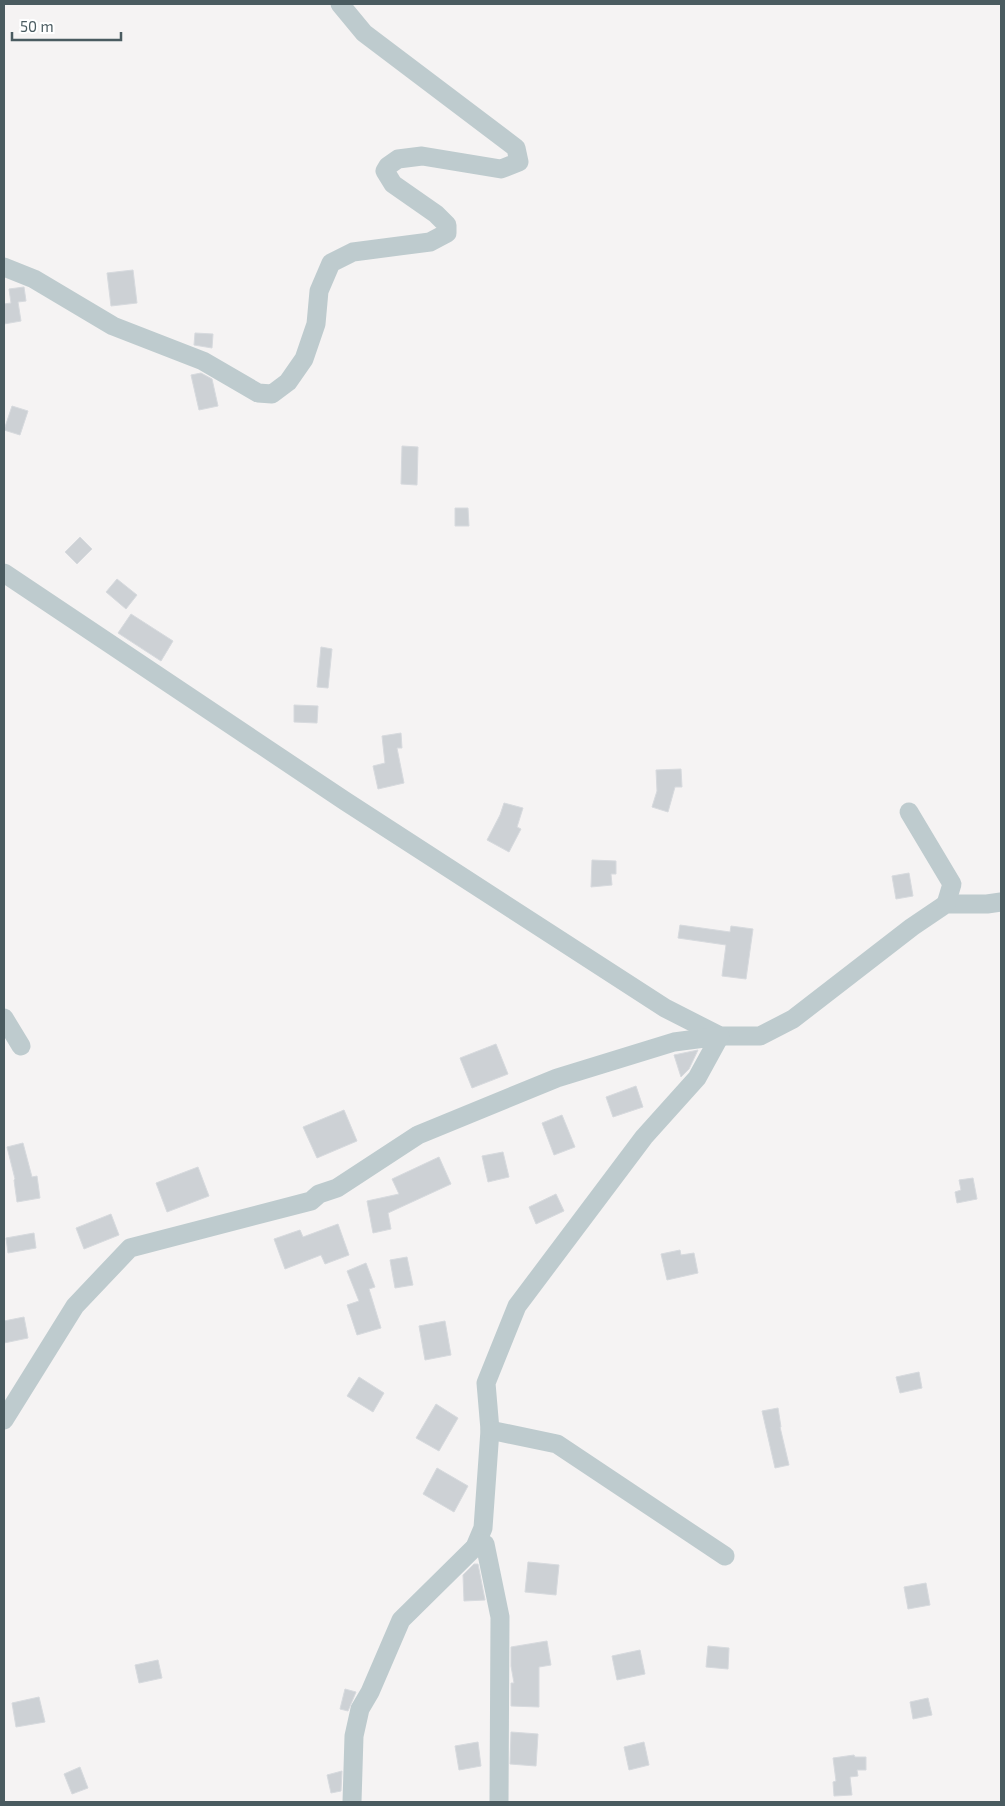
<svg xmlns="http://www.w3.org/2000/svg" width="1005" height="1806" font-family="'Exo 2',sans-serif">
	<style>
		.building { fill: #cdd1d5; stroke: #d7dade }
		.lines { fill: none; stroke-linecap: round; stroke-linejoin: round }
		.minor { stroke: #becbce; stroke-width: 19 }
	</style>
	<rect width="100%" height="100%" fill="#f5f3f3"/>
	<g class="building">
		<path d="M133,270L137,303L111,306L107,273Z"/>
		<path d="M24,287L26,301L18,302L21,321L4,324V304L11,303L9,289Z"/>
		<path d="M195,333L213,334L212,348L194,345Z"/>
		<path d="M201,373L212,379L218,406L199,410L191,375Z"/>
		<path d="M12,406L28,411L20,435L4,430Z"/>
		<path d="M402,446L418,447L417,485L401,484Z"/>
		<path d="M455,508H468L469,526H455Z"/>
		<path d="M80,537L92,549L77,564L65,552Z"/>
		<path d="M117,579L137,595L126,609L106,592Z"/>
		<path d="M131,614L173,641L161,661L118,633Z"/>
		<path d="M321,647L332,649L328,688L317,687Z"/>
		<path d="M294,705L318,706L317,723L294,722Z"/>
		<path d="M401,733L402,748H397L404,783L378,789L373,766L385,763L382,736Z"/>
		<path d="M681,769L682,787H675L668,812L652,807L657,791L656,770Z"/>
		<path d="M504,803L523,808L517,827L521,829L509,852L487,840L500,815Z"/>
		<path d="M592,860L616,861V874H611L612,885L591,887Z"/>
		<path d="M909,873L913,896L896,899L892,876Z"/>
		<path d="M680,925L730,932L731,926L753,929L746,979L722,976L726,945L678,938Z"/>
		<path d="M496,1044L508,1074L472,1088L460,1058Z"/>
		<path d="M698,1050L689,1069L681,1077L674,1055Z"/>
		<path d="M636,1086L643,1107L613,1117L606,1097Z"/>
		<path d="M344,1110L357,1141L317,1158L303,1127Z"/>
		<path d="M562,1115L575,1147L554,1155L542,1123Z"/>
		<path d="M23,1143L32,1177L37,1176L40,1198L17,1202L14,1180L15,1179L7,1147Z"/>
		<path d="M503,1152L509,1177L488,1182L482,1156Z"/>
		<path d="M439,1157L451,1184L388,1213L391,1229L373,1233L367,1201L399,1194L392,1179Z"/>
		<path d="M198,1167L209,1196L167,1212L156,1183Z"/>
		<path d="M973,1178L977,1199L957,1203L955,1192L961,1190L959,1180Z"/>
		<path d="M556,1194L564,1211L536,1224L529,1207Z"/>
		<path d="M111,1214L119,1235L84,1249L76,1228Z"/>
		<path d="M338,1224L349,1255L325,1264L321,1255L285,1269L274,1239L300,1230L303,1237Z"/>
		<path d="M34,1233L36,1248L8,1253L6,1238Z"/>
		<path d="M680,1250L681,1255L694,1253L698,1273L667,1280L661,1254Z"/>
		<path d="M407,1257L413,1285L395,1288L390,1260Z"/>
		<path d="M366,1263L375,1287L369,1289L381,1328L357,1335L347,1305L359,1301L347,1271Z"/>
		<path d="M24,1317L28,1338L4,1343V1321Z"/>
		<path d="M445,1321L451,1355L425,1360L419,1326Z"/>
		<path d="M919,1372L922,1388L900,1393L896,1377Z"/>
		<path d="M359,1377L384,1393L373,1412L347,1396Z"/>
		<path d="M436,1404L458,1418L439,1451L416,1438Z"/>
		<path d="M778,1408L781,1427H780L789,1465L775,1468L762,1411Z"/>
		<path d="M437,1468L468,1486L454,1512L423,1494Z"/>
		<path d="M528,1562L559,1565L556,1595L525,1592Z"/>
		<path d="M474,1564H478L485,1600L464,1601L463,1575Z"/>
		<path d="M926,1583L930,1605L908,1609L904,1587Z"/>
		<path d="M547,1641L551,1665L539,1667V1707L511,1706V1683H514L511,1666V1647Z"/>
		<path d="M708,1646L729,1648L728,1669L706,1667Z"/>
		<path d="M640,1650L645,1674L617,1680L612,1656Z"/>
		<path d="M158,1660L162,1678L139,1683L135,1665Z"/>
		<path d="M345,1689L356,1692L348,1711L340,1709Z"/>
		<path d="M39,1697L45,1722L16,1727L12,1703Z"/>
		<path d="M928,1698L932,1715L913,1719L910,1702Z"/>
		<path d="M511,1732L538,1734L536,1766L510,1764Z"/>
		<path d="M478,1742L481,1766L459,1770L455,1746Z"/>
		<path d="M644,1742L649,1765L629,1770L624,1747Z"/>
		<path d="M854,1755L855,1757H866V1770H857L858,1776L850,1777L852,1795L834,1796L833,1782L836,1781L833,1758Z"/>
		<path d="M80,1767L88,1788L72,1794L64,1774Z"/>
		<path d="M342,1771L341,1791L331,1793L327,1775Z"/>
	</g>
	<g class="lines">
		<g class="minor">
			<path d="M4,267L34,279L113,326L203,361L258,393L272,394L288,382L304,359L316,324L319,291L331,263L353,252L430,242L447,233V225L436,214L393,184L385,171L388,166L398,159L422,156L501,169L519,162L516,148L364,33L340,4"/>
			<path d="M4,573L345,801L665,1008L720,1036H760L793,1019L912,927L946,904H987L1001,902"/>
			<path d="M909,812L952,884L946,904"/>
			<path d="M4,1018L21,1046"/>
			<path d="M4,1420L75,1306L130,1248L311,1201L319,1194L337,1188L418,1135L557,1078L674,1042L720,1036L697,1078L644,1137L517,1306L486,1383L490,1430L483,1528L475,1547L401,1620L370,1692L360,1709L354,1736L352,1802"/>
			<path d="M490,1430L557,1444L725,1556"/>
			<path d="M475,1547L485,1544L500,1617L499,1802"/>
		</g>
	</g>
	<rect width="1005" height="1806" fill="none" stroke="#4a5b60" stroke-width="10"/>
	<path d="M12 32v8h109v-8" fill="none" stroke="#4a5b60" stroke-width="2.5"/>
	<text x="20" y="32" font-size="15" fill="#4a5b60" stroke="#ffffff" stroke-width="4" paint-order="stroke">50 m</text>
</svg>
